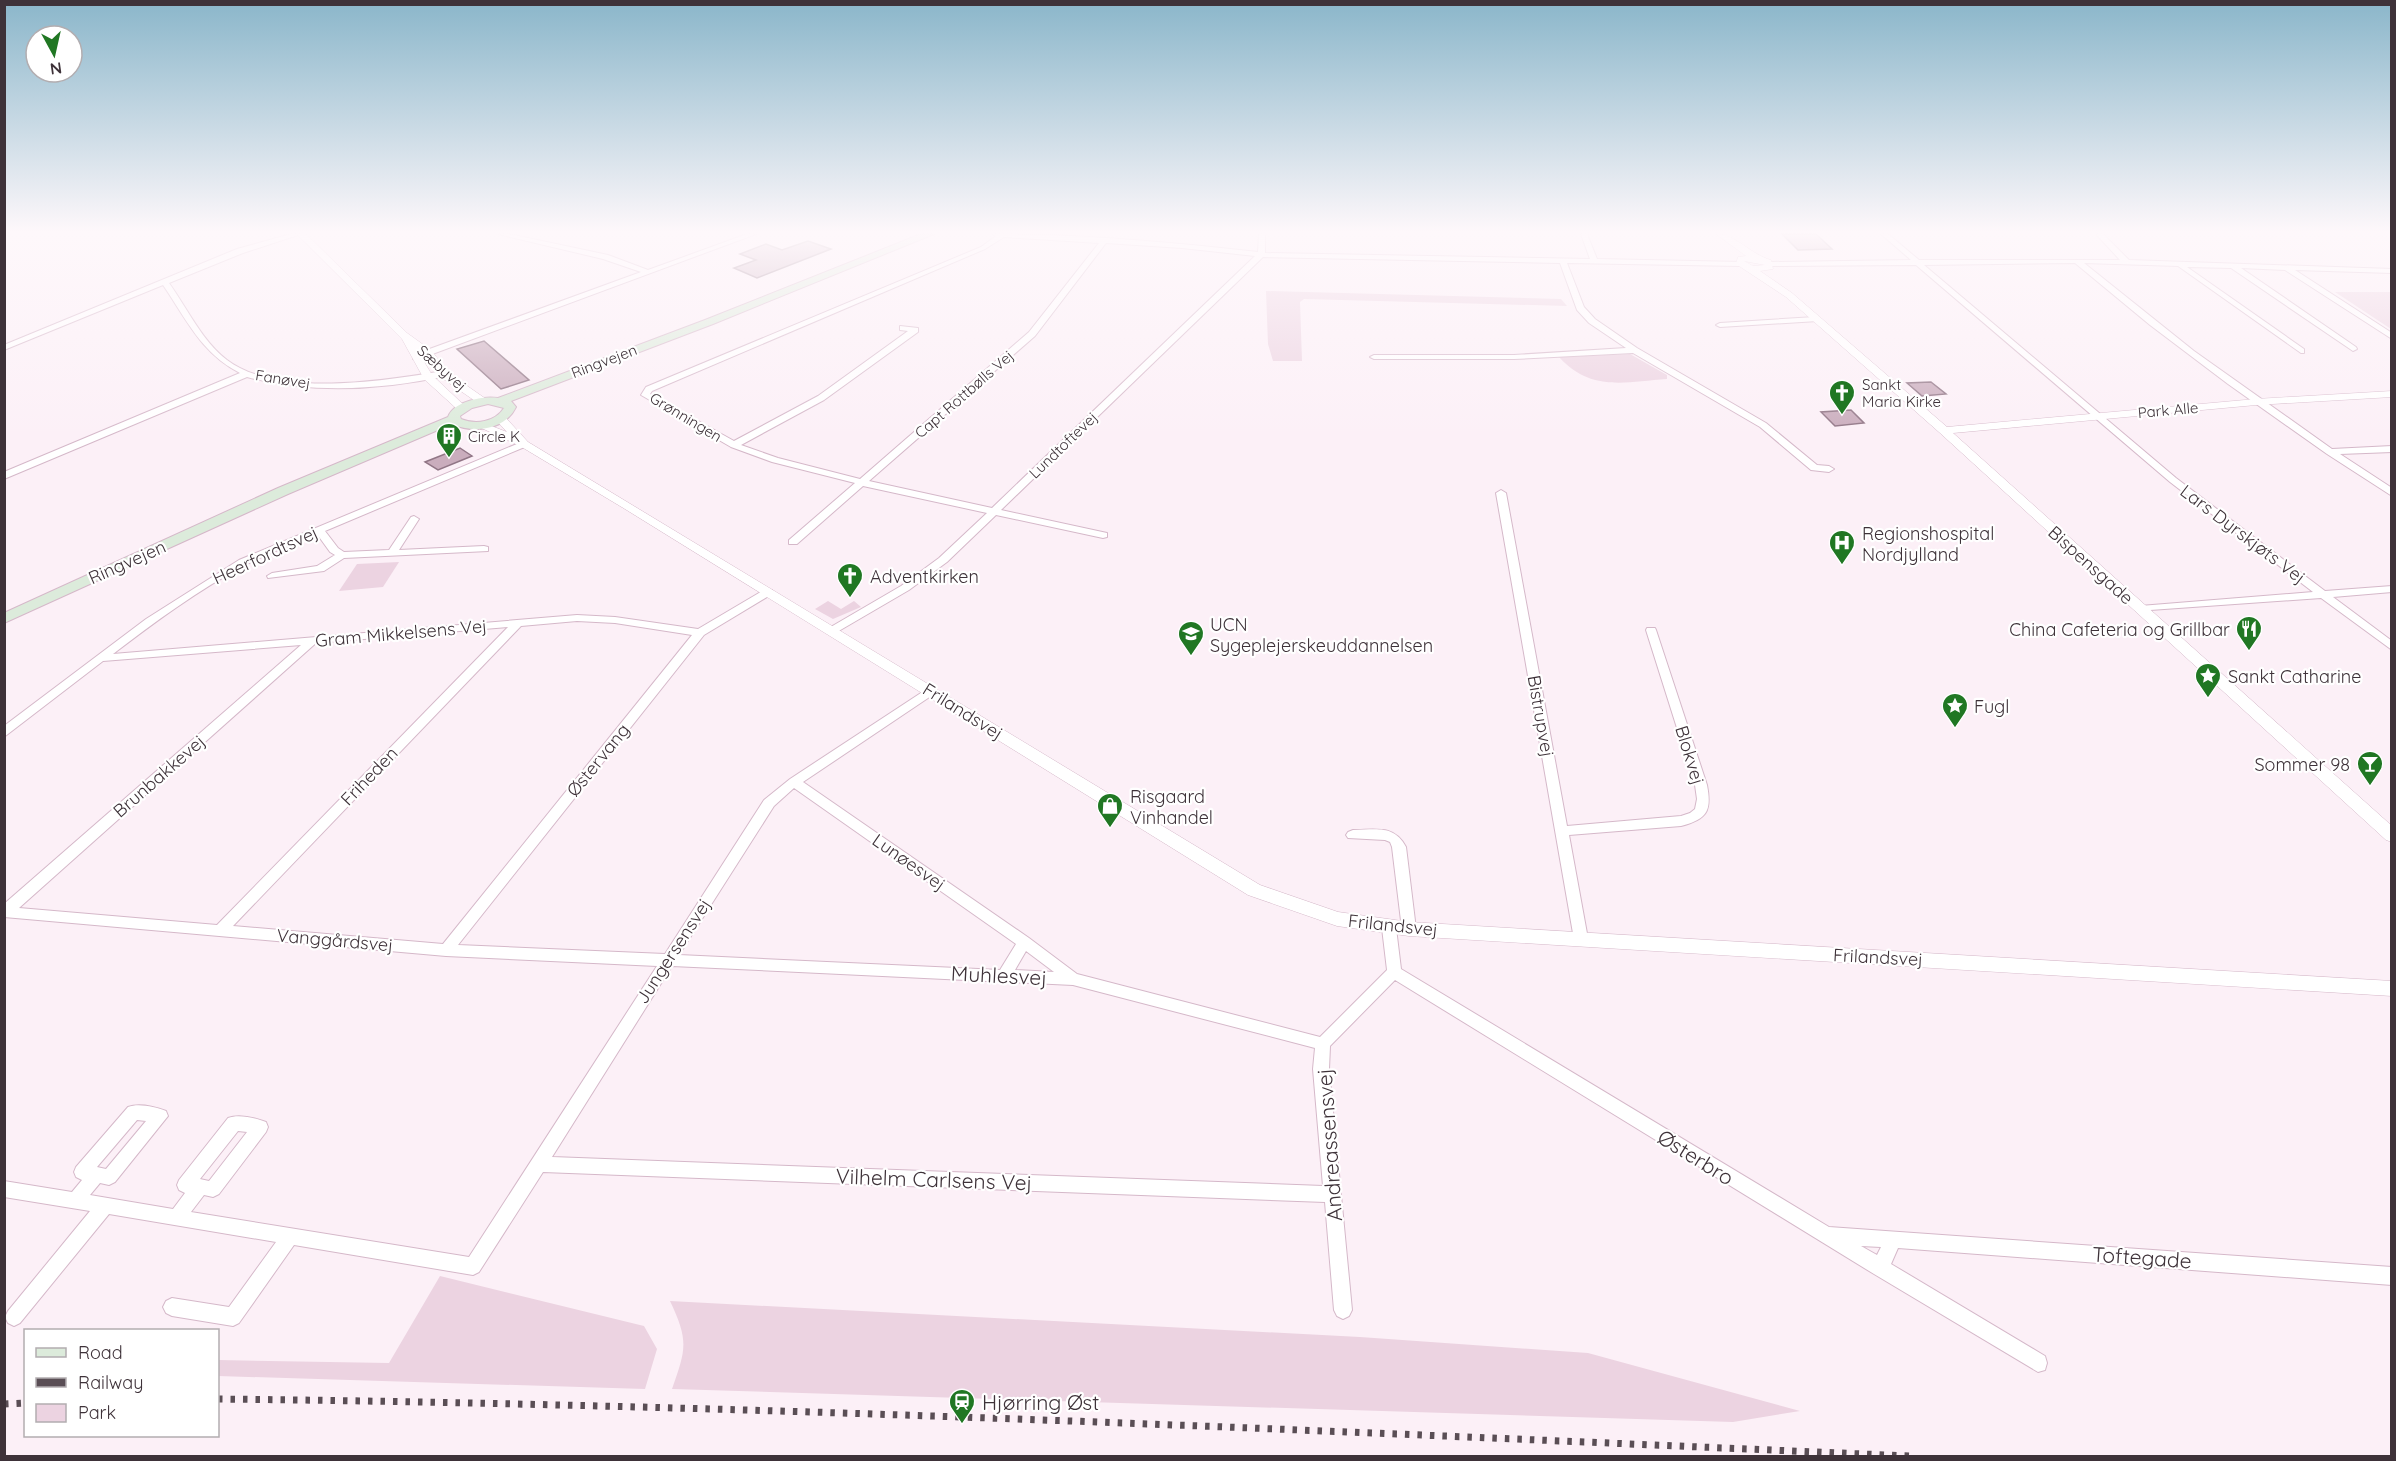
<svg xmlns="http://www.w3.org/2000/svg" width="2396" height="1461" font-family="Quicksand,sans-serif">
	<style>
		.green { fill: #ecd3e1 }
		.building { fill: #caadbd; stroke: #917686; stroke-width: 1.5 }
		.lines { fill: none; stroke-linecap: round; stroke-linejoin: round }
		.minor-casing { stroke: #d5b8c9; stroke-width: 2 }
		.tertiary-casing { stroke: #d5b8c9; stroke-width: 1 }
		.secondary-casing { stroke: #d5b8c9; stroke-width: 2 }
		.minor { fill: #fff; fill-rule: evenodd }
		.tertiary { fill: #fff; fill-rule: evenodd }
		.secondary { fill: #dcebdb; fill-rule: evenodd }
		.rail { stroke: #5a4e55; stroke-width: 7; stroke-dasharray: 4.5 8; stroke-linecap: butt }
		.labels { text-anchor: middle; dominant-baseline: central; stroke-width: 4.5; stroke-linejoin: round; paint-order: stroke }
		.far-street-label { font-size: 15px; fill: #3e3239; stroke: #fff }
		.far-poi-label { font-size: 15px; fill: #3e3239; stroke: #fff; text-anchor: start }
		.poi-label { font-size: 18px; fill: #3e3239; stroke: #fff; text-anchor: start }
		.street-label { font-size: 18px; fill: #3e3239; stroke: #fff }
		.near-street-label { font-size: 21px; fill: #3e3239; stroke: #fff }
		.near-poi-label { font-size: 21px; fill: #3e3239; stroke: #fff; text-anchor: start }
	</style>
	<rect width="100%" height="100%" fill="#fcf0f7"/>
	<g class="green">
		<path d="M1266,291L1561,299L1567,306L1304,299L1300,302L1302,361H1273L1268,344Z"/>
		<path d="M2335,292H2391V329Z"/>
		<path d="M1630,354L1667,375V379C1624,382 1591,392 1559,357Z"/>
		<path d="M399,562L383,587L339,591L357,564Z"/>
		<path d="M828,601L841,609L854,601L861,607L833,619L815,609Z"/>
		<path d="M440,1276L644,1326L657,1349L645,1389L218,1376V1360L389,1363Z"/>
		<path d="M670,1301L1360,1337L1588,1353L1800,1411L1733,1422L672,1389C686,1349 689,1341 670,1301Z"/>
	</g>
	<g class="building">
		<path d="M1782,234H1816L1832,249L1798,250Z"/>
		<path d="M808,241L831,249L757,278L734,268L756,260L740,254L766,244L782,250Z"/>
		<path d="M484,341L529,380L501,389L457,349Z"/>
		<path d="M1931,382L1946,394L1922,396L1907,383Z"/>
		<path d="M1851,410L1864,423L1835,426L1821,412Z"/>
		<path d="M460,448L472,456L438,470L425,462Z"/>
	</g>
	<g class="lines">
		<defs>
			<g id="minor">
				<path d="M291,234H301L243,253L169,283C187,308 202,341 227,360C277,398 384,381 443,371L446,372V376C381,390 311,394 247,377L4,479V472L240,373C201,353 187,320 163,285L4,350V345L237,249Z"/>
				<path d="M498,234H509L608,255L648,270L747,234H756L419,359H413V355L641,272L603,259Z"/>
				<path d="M992,234C1080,234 1170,242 1258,252L1259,234H1265V253L1590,259L1581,234H1587L1597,259L1743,262V266H1740L1567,263L1584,307L1595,319L1637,348L1766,423L1817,465L1829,466L1834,469L1829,472L1811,470L1760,427L1633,353L1514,359H1374L1370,357L1374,355H1514L1626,348L1589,323L1577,310L1560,263L1263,257L1001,510L1107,533V537L1103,538L996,515L947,562L909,590L837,632H829L828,630L829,628L901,586L939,558L987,513L863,486L797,544H789V540L855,483L772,462L731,447L641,395L646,387L981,247L996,236ZM1004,237L1099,243L1029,332L860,479L778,458L741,445L824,400L918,332V328L900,326V330L908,331L818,396L734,441L650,394L652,391L985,249ZM1106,243L1182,248L1255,256L992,508L869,481L1035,336Z"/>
				<path d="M1881,234H1888L1919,260H2120L2096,234H2103L2129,260L2392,269V273L2295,270L2392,333V339L2285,270L2241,268L2356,347L2357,349L2353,351L2231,268L2187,267L2304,349V353H2301L2178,266L2084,263L2194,351L2332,449L2392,446V452L2340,454L2392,488V496L2327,454L2228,384L2150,325L2075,263L1924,265L2176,478L2325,591L2392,586V592L2333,597L2392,641V650L2321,598L2136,611L2135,609L2140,606L2313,592L2170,482L1916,265L1770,266L1766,264L1770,262L1911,260Z"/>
				<path d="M1815,317H1818V321L1720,327L1716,325L1720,323Z"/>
				<path d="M524,441L527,442V446L325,531L338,548L344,552L389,550L411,517L414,516L419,519L399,550L484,546L488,547V551L344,558L324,571L268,578L267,576L272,573L317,566L335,555L330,552L317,534C293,545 267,553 245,565C198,590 155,622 113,654L577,615L615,617L698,629L764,590H772L773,592L772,594L704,635L458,945L665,954L764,800L790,779L930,687L934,688L936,691L934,694L803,782L1029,938L1077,974L1320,1037L1387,970L1382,928L1384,924L1389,923L1394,924L1396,928L1401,969L1829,1227L2392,1267V1285L1898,1248L1891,1264L2045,1356L2047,1363L2045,1370L2038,1372L1874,1274L1395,980L1330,1046L1329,1069L1352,1310L1349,1316L1343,1319L1337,1316L1334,1310L1325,1202L543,1172L479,1272L473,1275L294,1245L239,1323L233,1326L172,1316L166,1313L163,1307L166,1301L172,1298L229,1307L276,1242L109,1214L20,1323L14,1326L8,1323L5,1317L8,1311L90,1211L4,1197V1181L72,1192L82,1180L76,1177L74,1172L76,1167L128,1107C139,1103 155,1107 166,1111L168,1116L115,1182L109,1185L100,1183L90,1195L173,1209L185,1193L179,1190L177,1185L179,1180L228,1118C239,1114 255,1118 266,1122L268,1127L266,1132L219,1194L213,1197L204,1195L191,1212L469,1257L657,966L446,956L4,917V904L301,645L103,661L4,737V726L146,619L239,560ZM577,621L615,623L692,635L443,944L233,926L521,626ZM508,627L217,925L19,908L316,643ZM794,788L1016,944L1000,970L679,955L774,806ZM1026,951L1054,972L1015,970ZM672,966L1073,985L1315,1048L1313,1069L1323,1186L552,1157ZM137,1120L146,1121L106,1169L97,1167ZM238,1131L247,1132L209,1181L200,1179ZM1861,1246L1881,1247L1877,1255Z"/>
				<path d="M1501,490L1506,493L1567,826L1681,816L1690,813L1695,809L1697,799L1695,785L1646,630L1647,628H1655L1656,630L1707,785C1712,811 1707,819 1681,826L1569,835L1588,939L1586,943L1581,945L1576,943L1574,939L1496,493Z"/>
				<path d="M1353,830C1375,830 1394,824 1406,847L1416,929L1414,933L1409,934L1404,933L1402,929L1392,847L1390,842L1385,840L1348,838L1346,835L1348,832Z"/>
			</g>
			<g id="tertiary">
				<path d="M297,234H306L407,333L432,351L447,372L486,399V403H478L439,376L424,355L417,350L432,375L467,408L458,410L424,379L402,339Z"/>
				<path d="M1716,234C1736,234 1751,255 1771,260L1773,269L1760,271L1792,293L1947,427L2256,399L2392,391V397L2256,405L1953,433L2392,826V842L2386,840L1940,433L1786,297L1736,264L1738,257L1746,256ZM1744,261L1765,265L1753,266Z"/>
				<path d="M501,416L505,417L528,442L1260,885L1338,912L1409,922L2392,981V996L1409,936L1337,926L1248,895L625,509L520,446L475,425L481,422L507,432L495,419Z"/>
			</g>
			<path id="secondary" d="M921,234H934L713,324L511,401L516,407C505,430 474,434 452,424L288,494L4,623V613L278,488L448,417C454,401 483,396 498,398L705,320ZM488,404L504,408C495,422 476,425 461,419L460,416L472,408Z"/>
		</defs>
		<use href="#minor" class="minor-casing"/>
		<use href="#tertiary" class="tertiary-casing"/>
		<use href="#secondary" class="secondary-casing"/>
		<use href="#minor" class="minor"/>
		<use href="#tertiary" class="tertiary"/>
		<use href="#secondary" class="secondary"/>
		<g class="rail">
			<path d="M218,1399C782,1405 1346,1432 1910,1456"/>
			<path d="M4,1404L26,1403"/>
		</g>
	</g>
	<linearGradient id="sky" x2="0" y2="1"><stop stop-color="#8ab6ca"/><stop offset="0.53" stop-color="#fef8fb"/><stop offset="1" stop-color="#fef8fb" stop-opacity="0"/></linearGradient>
	<rect width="2396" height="438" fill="url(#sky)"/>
	<defs>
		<symbol id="church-pin" viewBox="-11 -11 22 30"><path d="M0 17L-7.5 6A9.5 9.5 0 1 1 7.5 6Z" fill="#207723" stroke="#fff"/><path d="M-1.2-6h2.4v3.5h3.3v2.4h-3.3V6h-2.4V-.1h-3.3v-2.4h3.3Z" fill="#fff"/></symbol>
		<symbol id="building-pin" viewBox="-11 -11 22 30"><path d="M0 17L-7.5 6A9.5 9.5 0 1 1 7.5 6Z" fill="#207723" stroke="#fff"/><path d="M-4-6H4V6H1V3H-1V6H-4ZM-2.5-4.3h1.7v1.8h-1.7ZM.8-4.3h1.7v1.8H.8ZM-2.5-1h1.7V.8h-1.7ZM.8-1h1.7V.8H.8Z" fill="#fff"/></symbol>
		<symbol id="hospital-pin" viewBox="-11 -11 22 30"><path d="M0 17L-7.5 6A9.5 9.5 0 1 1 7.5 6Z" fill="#207723" stroke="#fff"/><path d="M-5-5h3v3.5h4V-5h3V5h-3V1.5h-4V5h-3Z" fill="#fff"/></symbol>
		<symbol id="restaurant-pin" viewBox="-11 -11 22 30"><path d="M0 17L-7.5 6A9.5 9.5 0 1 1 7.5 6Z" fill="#207723" stroke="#fff"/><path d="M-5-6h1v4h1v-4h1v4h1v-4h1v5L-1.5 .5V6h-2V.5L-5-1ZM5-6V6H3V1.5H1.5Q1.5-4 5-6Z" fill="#fff"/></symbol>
		<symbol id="school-pin" viewBox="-11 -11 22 30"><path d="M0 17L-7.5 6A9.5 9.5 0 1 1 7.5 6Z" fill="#207723" stroke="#fff"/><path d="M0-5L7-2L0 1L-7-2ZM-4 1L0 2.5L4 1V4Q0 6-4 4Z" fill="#fff"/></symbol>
		<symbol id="sight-pin" viewBox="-11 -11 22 30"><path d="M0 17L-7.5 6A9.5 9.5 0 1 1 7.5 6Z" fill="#207723" stroke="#fff"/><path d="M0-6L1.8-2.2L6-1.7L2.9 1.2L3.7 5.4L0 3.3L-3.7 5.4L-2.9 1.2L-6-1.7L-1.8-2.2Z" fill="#fff"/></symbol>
		<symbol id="bar-pin" viewBox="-11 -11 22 30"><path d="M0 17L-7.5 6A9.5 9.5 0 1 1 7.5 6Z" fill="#207723" stroke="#fff"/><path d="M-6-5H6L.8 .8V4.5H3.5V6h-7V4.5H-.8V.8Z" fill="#fff"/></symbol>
		<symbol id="shop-pin" viewBox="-11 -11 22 30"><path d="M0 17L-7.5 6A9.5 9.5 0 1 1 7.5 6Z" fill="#207723" stroke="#fff"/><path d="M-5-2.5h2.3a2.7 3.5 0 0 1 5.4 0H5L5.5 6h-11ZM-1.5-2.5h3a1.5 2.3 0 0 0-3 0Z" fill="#fff"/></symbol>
		<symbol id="station-pin" viewBox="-11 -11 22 30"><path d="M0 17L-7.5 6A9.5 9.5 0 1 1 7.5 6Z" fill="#207723" stroke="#fff"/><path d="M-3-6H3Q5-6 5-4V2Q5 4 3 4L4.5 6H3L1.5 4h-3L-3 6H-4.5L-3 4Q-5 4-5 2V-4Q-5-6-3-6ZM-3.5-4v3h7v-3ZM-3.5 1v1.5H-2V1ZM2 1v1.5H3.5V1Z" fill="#fff"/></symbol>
	</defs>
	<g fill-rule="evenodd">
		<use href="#church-pin" x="1827" y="378" width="30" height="40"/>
		<use href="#building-pin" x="434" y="421" width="30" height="40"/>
		<use href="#hospital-pin" x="1827" y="528" width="30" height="40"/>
		<use href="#church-pin" x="835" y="561" width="30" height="40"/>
		<use href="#restaurant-pin" x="2234" y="614" width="30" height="40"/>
		<use href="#school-pin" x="1176" y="619" width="30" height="40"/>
		<use href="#sight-pin" x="2193" y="661" width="30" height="40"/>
		<use href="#sight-pin" x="1940" y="691" width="30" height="40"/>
		<use href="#bar-pin" x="2355" y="749" width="30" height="40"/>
		<use href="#shop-pin" x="1095" y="791" width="30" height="40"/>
		<use href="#station-pin" x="947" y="1387" width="30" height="40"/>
	</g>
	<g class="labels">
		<g class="far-street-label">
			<text transform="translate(604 361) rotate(-21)">Ringvejen</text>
			<text transform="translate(442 368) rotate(42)">Sæbyvej</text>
			<text transform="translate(283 379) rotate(9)">Fanøvej</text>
			<text transform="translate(964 394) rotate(-41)">Capt Rottbølls Vej</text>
			<text transform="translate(2168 410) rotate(-5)">Park Alle</text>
			<text transform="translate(686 417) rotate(31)">Grønningen</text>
			<text transform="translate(1063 445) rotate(-44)">Lundtoftevej</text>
		</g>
		<g class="far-poi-label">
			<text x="1862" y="384">Sankt<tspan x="1862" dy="17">Maria Kirke</tspan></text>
			<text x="468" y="436">Circle K</text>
		</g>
		<g class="poi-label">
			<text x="1862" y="533">Regionshospital<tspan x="1862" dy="21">Nordjylland</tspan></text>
			<text x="870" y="576">Adventkirken</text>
			<text x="1210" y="624">UCN<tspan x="1210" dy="21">Sygeplejerskeuddannelsen</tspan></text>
			<text x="2230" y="629" text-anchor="end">China Cafeteria og Grillbar</text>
			<text x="2228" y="676">Sankt Catharine</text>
			<text x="1974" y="706">Fugl</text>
			<text x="2350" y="764" text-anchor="end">Sommer 98</text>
			<text x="1130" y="796">Risgaard<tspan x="1130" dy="21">Vinhandel</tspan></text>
		</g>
		<g class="street-label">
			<text transform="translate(2243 534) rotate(37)">Lars Dyrskjøts Vej</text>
			<text transform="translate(265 555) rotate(-25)">Heerfordtsvej</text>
			<text transform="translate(127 562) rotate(-24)">Ringvejen</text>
			<text transform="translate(2091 565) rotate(42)">Bispensgade</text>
			<text transform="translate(401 633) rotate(-5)">Gram Mikkelsens Vej</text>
			<text transform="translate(963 711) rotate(32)">Frilandsvej</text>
			<text transform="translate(1541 716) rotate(80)">Bistrupvej</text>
			<text transform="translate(1690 755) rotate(73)">Blokvej</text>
			<text transform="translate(598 760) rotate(-51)">Østervang</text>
			<text transform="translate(159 776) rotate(-41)">Brunbakkevej</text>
			<text transform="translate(369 776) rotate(-46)">Friheden</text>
			<text transform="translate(909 862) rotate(35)">Lunøesvej</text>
			<text transform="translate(1393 925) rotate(6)">Frilandsvej</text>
			<text transform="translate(335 940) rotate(5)">Vanggårdsvej</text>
			<text transform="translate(673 951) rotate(-57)">Jungersensvej</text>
			<text transform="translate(1878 957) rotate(3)">Frilandsvej</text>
		</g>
		<g class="near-street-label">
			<text transform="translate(999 975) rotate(3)">Muhlesvej</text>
			<text transform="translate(1329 1145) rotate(-94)">Andreassensvej</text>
			<text transform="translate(1696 1157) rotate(32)">Østerbro</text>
			<text transform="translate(934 1179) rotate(2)">Vilhelm Carlsens Vej</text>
			<text transform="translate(2142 1257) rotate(4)">Toftegade</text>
		</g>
		<g class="near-poi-label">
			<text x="982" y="1402">Hjørring Øst</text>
		</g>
	</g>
	<rect width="2396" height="1461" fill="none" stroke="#3e3239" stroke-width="12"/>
	<rect x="24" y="1329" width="195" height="108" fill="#ffffff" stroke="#b2adb0" stroke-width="1.5"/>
	<rect x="36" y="1348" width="30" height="9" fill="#dcebdb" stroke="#b2adb0" stroke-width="1.5"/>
	<text x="78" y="1359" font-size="18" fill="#3e3239">Road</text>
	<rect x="36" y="1378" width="30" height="9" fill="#5a4e55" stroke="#b2adb0" stroke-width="1.5"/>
	<text x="78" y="1389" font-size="18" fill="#3e3239">Railway</text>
	<rect x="36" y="1404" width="30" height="18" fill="#ecd3e1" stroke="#b2adb0" stroke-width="1.5"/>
	<text x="78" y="1419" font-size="18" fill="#3e3239">Park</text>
	<g transform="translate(54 54) rotate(172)"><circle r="28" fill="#ffffff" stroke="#b2adb0" stroke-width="1.5"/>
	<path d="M0-4.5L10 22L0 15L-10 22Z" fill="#207723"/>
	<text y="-9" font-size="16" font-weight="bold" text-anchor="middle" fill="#3e3239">N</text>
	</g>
</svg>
